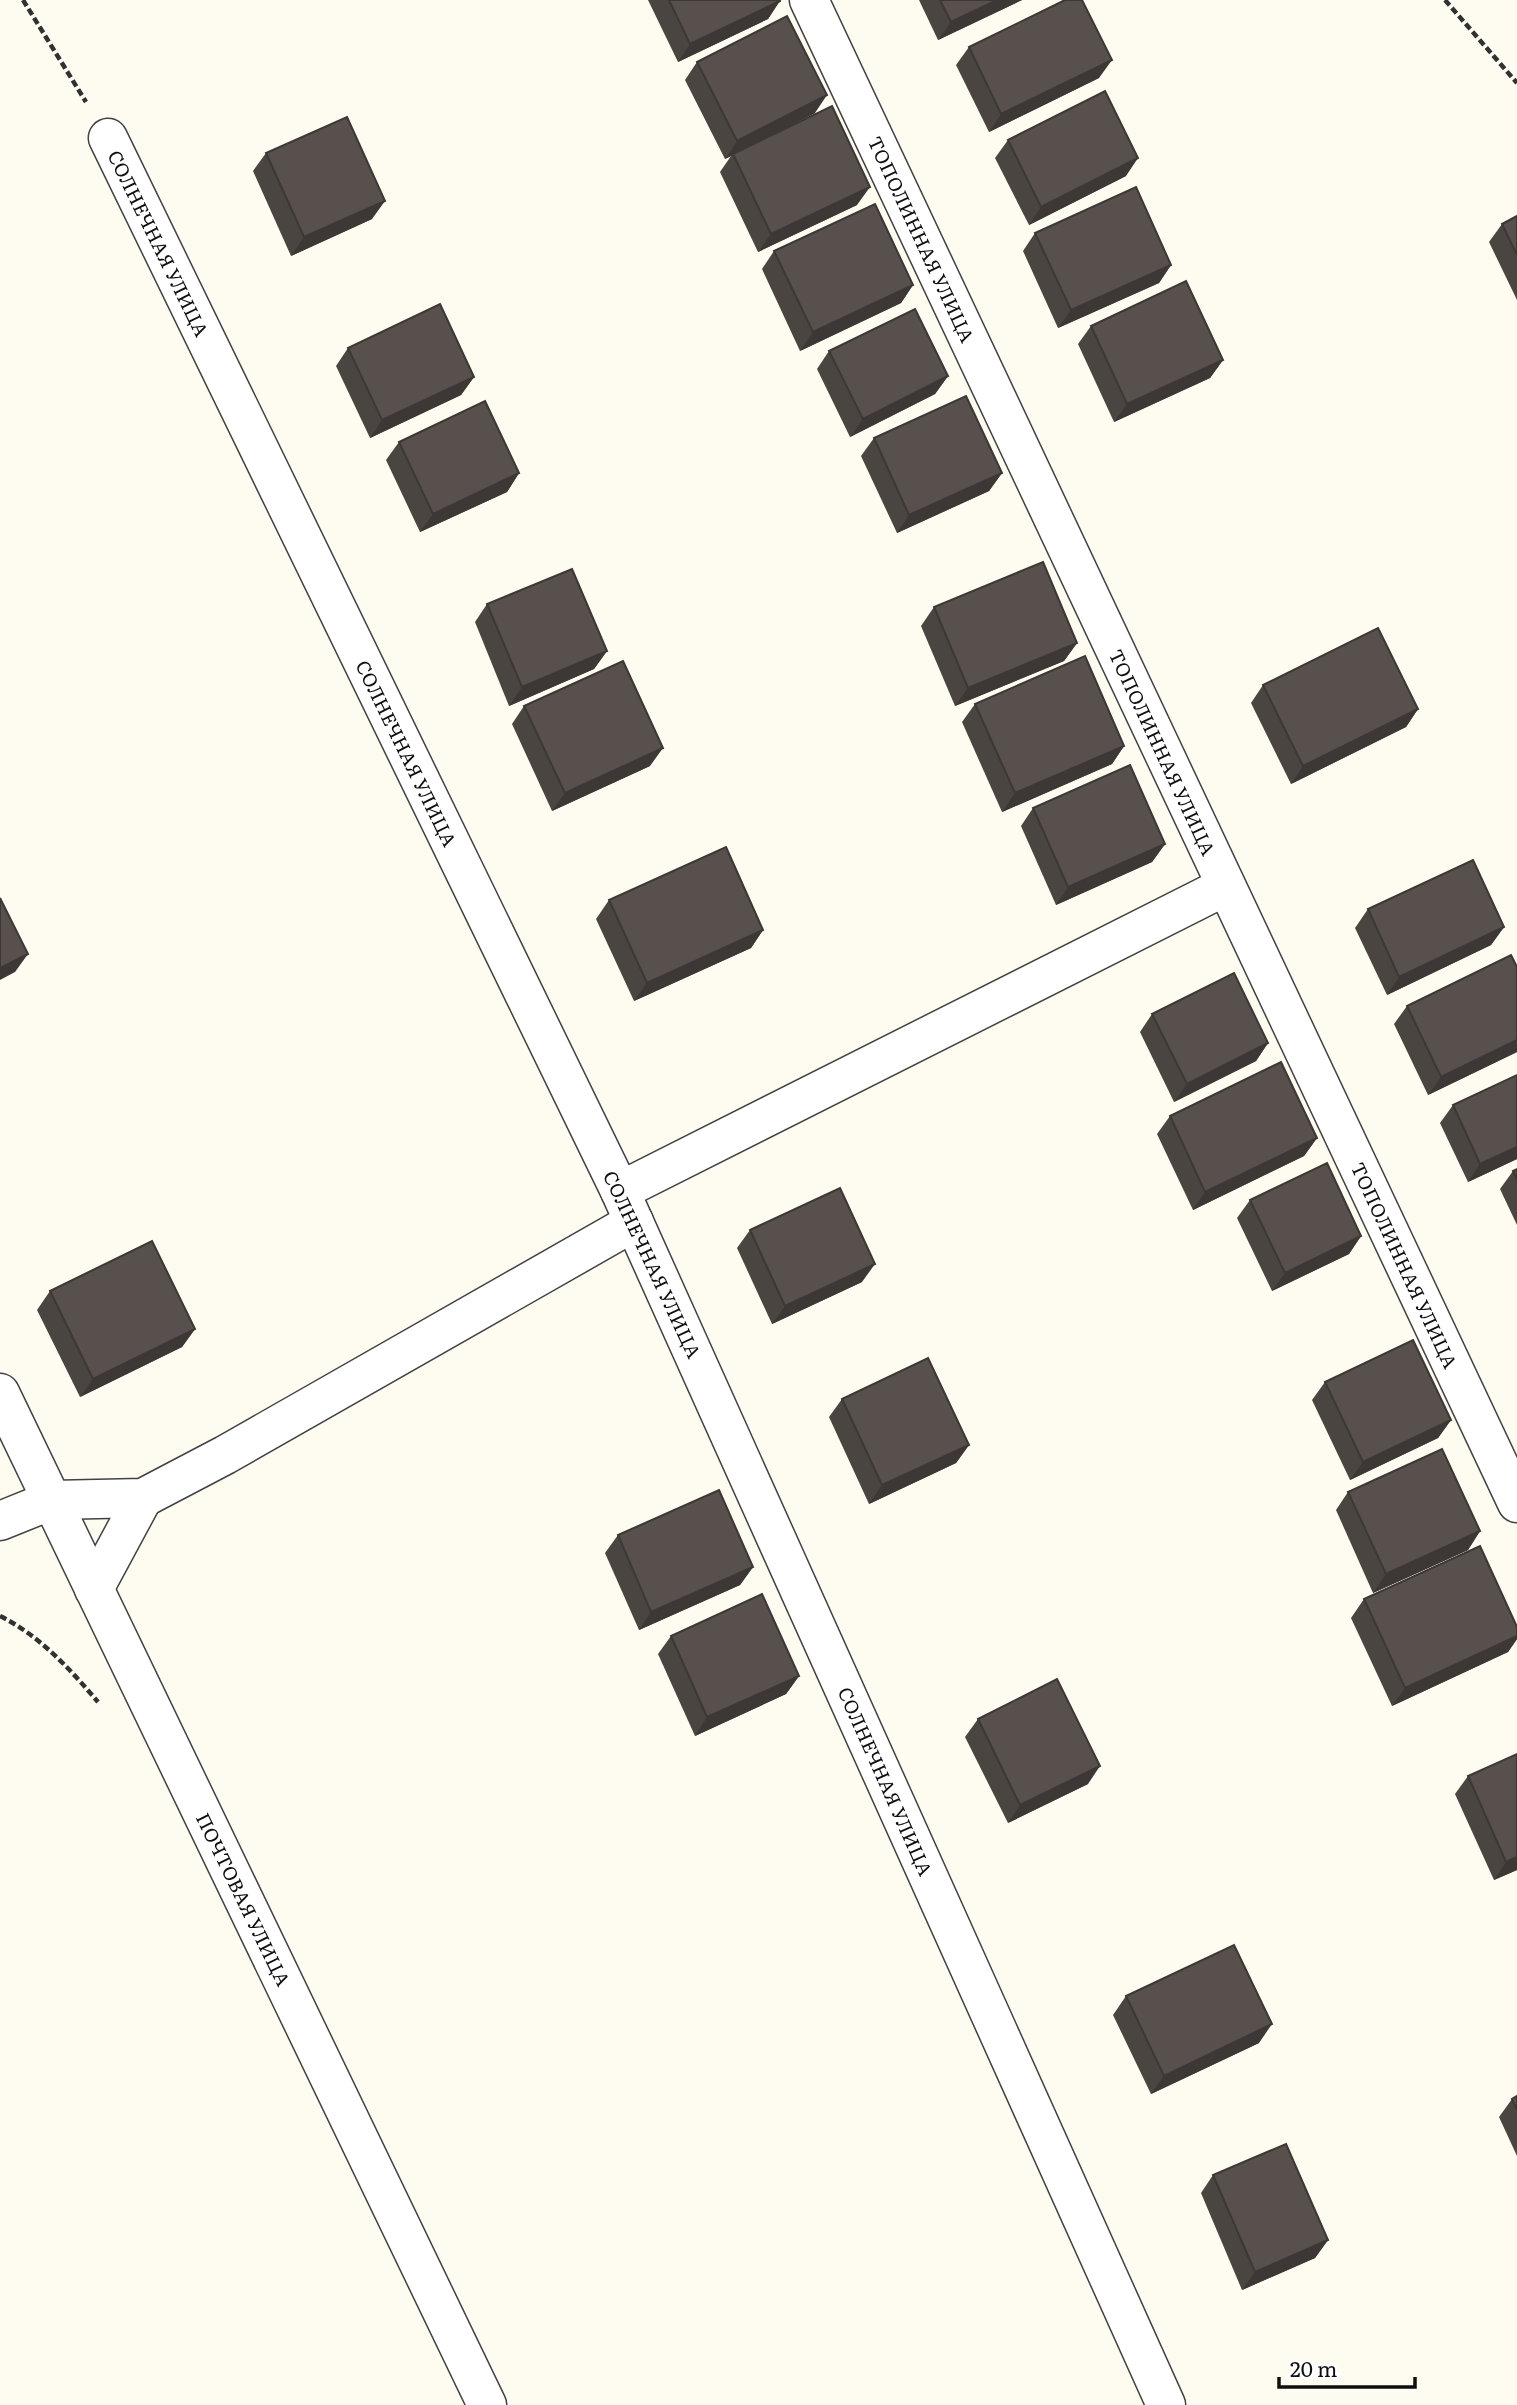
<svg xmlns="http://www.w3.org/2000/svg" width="1517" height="2405" font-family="Literata,serif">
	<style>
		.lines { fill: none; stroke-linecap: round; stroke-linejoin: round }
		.street-casing { stroke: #424242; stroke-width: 41 }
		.path { stroke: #313131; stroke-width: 4.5; stroke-dasharray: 7 3.5; stroke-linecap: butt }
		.street { stroke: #fff; stroke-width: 38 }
		.wall { fill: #4b4541 }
		.shaded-wall { fill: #3d3835 }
		.building { fill: #57504c; stroke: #3d3835; stroke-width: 2 }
		.labels { text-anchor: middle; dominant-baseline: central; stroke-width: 7; stroke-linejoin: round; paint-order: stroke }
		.street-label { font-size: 19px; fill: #0f0f0f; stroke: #fff }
	</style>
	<rect width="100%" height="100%" fill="#fefbf1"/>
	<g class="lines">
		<defs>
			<g id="street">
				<path d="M809,0L1517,1503"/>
				<path d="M108,138L620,1191L1166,2405"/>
				<path d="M620,1191L1226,886"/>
				<path d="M0,1393L487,2405"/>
				<path d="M0,1521L52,1500L143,1498L225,1455L634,1222"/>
				<path d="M94,1589L143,1498"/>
			</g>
		</defs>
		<use href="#street" class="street-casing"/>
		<g class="path">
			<path d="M23,0L86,102"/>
			<path d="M1445,0L1517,83"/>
			<path d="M0,1616C40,1636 69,1668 98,1702"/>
		</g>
		<use href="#street" class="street"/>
	</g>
	<g class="wall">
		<path d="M648,0H780L768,19L678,62Z"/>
		<path d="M919,0H1022L938,40Z"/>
		<path d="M969,47L1099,78L989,132L956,65Z"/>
		<path d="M697,62L815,113L772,135L857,205L758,252L720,172L731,156L725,159L685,80Z"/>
		<path d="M1008,140L1126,176L1029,225L995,158Z"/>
		<path d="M266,153L372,219L291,256L253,171Z"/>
		<path d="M1517,216V300L1489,242L1502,224Z"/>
		<path d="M1035,233L1171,265L1159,283L1058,328L1023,251Z"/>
		<path d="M774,251L913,285L901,303L800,351L762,269Z"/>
		<path d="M1091,326L1223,360L1210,378L1114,422L1078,344Z"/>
		<path d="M348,348L474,377L461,395L370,438L336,366Z"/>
		<path d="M829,351L948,376L935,394L850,437L817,369Z"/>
		<path d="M874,438L1002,473L989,491L897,533L861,456Z"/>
		<path d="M399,442L519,473L507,492L420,532L386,460Z"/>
		<path d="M487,604L607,651L594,669L509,706L475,622Z"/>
		<path d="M934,607L1077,643L1064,661L955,706L921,626Z"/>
		<path d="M1263,685L1418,709L1406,727L1291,784L1251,703Z"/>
		<path d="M975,704L1124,746L1112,764L1002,812L962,722Z"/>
		<path d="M524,706L650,766L552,811L512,724Z"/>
		<path d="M1033,808L1165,844L1152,862L1056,905L1021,826Z"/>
		<path d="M609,900L763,930L751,948L634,1001L596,919Z"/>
		<path d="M1368,909L1504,927L1491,945L1387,995L1355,928Z"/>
		<path d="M1517,967V1052L1428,1095L1394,1024L1407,1006Z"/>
		<path d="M1152,1014L1268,1043L1256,1061L1174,1102L1140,1032Z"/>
		<path d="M1453,1105L1517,1159L1468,1182L1440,1123Z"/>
		<path d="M1170,1116L1317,1138L1304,1156L1193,1210L1157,1134Z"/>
		<path d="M1517,1169V1225L1500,1189L1513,1171Z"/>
		<path d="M1250,1200L1361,1236L1349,1254L1272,1291L1237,1218Z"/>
		<path d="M750,1230L862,1282L772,1324L737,1248Z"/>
		<path d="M50,1291L195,1329L182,1347L80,1397L37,1310Z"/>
		<path d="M1325,1382L1451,1420L1438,1438L1350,1480L1312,1400Z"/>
		<path d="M842,1399L969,1445L956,1463L869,1504L829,1417Z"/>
		<path d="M1348,1492L1480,1531L1468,1550L1373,1593L1336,1510Z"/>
		<path d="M618,1535L753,1567L740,1585L639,1630L605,1553Z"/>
		<path d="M1364,1599L1517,1627V1639L1508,1652L1392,1706L1351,1618Z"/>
		<path d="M671,1636L799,1676L786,1694L695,1736L658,1654Z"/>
		<path d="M978,1719L1088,1784L1008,1823L965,1737Z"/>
		<path d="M1468,1776L1517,1870L1494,1880L1455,1794Z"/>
		<path d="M1126,1996L1259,2043L1151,2094L1113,2015Z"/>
		<path d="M1517,2096V2156L1499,2117L1512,2099Z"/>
		<path d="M1213,2175L1328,2240L1315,2258L1242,2290L1201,2193Z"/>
	</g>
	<g class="shaded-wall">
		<path d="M997,0H1022L938,40L951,22Z"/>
		<path d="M780,1L768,19L678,62L690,44Z"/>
		<path d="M1112,60L1099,78L989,132L1001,114Z"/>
		<path d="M827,95L815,113L733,155V154L731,156L725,159L737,141Z"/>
		<path d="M1138,158L1126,176L1029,225L1041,207Z"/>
		<path d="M870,187L857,205L758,252L771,234Z"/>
		<path d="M385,201L372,219L291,256L304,237Z"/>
		<path d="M1171,265L1159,283L1058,328L1071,310Z"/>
		<path d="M913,285L901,303L800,351L813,332Z"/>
		<path d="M1223,360L1210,378L1114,422L1127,404Z"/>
		<path d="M948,376L935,394L850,437L863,419Z"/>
		<path d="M474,377L461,395L370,438L382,420Z"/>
		<path d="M519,473L507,492L420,532L433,514Z"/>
		<path d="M1002,473L989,491L897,533L909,515Z"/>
		<path d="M1077,643L1064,661L955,706L968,688Z"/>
		<path d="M607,651L594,669L509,706L522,687Z"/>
		<path d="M1418,709L1406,727L1291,784L1303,766Z"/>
		<path d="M1124,746L1112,764L1002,812L1015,793Z"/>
		<path d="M663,748L650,766L552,811L565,793Z"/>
		<path d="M1165,844L1152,862L1056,905L1068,887Z"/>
		<path d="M1504,927L1491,945L1387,995L1399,977Z"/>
		<path d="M763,930L751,948L634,1001L647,983Z"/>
		<path d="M28,954L15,972L0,980V968Z"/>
		<path d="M1517,1040V1052L1428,1095L1441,1077Z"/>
		<path d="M1268,1043L1256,1061L1174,1102L1187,1084Z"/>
		<path d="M1317,1138L1304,1156L1193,1210L1205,1192Z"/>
		<path d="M1517,1147V1159L1468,1182L1480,1164Z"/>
		<path d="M1361,1236L1349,1254L1272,1291L1285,1273Z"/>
		<path d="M875,1264L862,1282L772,1324L785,1306Z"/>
		<path d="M195,1329L182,1347L80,1397L93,1379Z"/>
		<path d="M1451,1420L1438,1438L1350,1480L1363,1462Z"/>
		<path d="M969,1445L956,1463L869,1504L882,1485Z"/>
		<path d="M1480,1531L1468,1550L1373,1593L1386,1574Z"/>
		<path d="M753,1567L740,1585L639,1630L651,1612Z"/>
		<path d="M1517,1636V1639L1508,1652L1392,1706L1405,1688Z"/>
		<path d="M799,1676L786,1694L695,1736L707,1717Z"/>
		<path d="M1100,1766L1088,1784L1008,1823L1020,1805Z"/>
		<path d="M1517,1857V1870L1494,1880L1506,1862Z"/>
		<path d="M1272,2024L1259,2043L1151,2094L1164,2076Z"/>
		<path d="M1328,2240L1315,2258L1242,2290L1255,2272Z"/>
	</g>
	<g class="building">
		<path d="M669,0H780V1L690,44Z"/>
		<path d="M940,0H997L951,22Z"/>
		<path d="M1065,0H1082L1112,60L1001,114L969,47Z"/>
		<path d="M787,16L827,95L737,141L697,62Z"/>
		<path d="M1105,91L1138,158L1041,207L1008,140Z"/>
		<path d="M832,106L870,187L771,234L733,154Z"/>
		<path d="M347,117L385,201L304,237L266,153Z"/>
		<path d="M1136,187L1171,265L1071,310L1035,233Z"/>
		<path d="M875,204L913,285L813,332L774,251Z"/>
		<path d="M1517,216V255L1502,224Z"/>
		<path d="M1186,281L1223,360L1127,404L1091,326Z"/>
		<path d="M440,304L474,377L382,420L348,348Z"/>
		<path d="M915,309L948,376L863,419L829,351Z"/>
		<path d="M966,396L1002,473L909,515L874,438Z"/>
		<path d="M485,401L519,473L433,514L399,442Z"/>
		<path d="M1043,562L1077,643L968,688L934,607Z"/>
		<path d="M572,569L607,651L522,687L487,604Z"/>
		<path d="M1378,628L1418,709L1303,766L1263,685Z"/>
		<path d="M1085,656L1124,746L1015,793L975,704Z"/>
		<path d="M623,661L663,748L565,793L524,706Z"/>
		<path d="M1130,765L1165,844L1068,887L1033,808Z"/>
		<path d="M726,847L763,930L647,983L609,900Z"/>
		<path d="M1473,860L1504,927L1399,977L1368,909Z"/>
		<path d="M0,898L28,954L0,968Z"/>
		<path d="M1511,955L1517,967V1040L1441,1077L1407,1006Z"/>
		<path d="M1234,973L1268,1043L1187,1084L1152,1014Z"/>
		<path d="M1281,1062L1317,1138L1205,1192L1170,1116Z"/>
		<path d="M1517,1075V1147L1480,1164L1453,1105Z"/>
		<path d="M1327,1163L1361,1236L1285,1273L1250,1200Z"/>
		<path d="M1517,1169V1180L1513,1171Z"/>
		<path d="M840,1188L875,1264L785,1306L750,1230Z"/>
		<path d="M152,1241L195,1329L93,1379L50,1291Z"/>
		<path d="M1413,1340L1451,1420L1363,1462L1325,1382Z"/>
		<path d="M928,1358L969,1445L882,1485L842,1399Z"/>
		<path d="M1442,1449L1480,1531L1386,1574L1348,1492Z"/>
		<path d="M719,1490L753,1567L651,1612L618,1535Z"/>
		<path d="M1480,1546L1517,1627V1636L1405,1688L1364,1599Z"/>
		<path d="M762,1594L799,1676L707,1717L671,1636Z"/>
		<path d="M1057,1679L1100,1766L1020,1805L978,1719Z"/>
		<path d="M1517,1754V1857L1506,1862L1468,1776Z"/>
		<path d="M1234,1945L1272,2024L1164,2076L1126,1996Z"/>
		<path d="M1517,2096V2110L1512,2099Z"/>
		<path d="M1286,2144L1328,2240L1255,2272L1213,2175Z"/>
	</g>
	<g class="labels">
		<g class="street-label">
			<text transform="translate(922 239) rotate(65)">ТОПОЛИННАЯ УЛИЦА</text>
			<text transform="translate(159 243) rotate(64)">СОЛНЕЧНАЯ УЛИЦА</text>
			<text transform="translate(1163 752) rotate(65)">ТОПОЛИННАЯ УЛИЦА</text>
			<text transform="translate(407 753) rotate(64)">СОЛНЕЧНАЯ УЛИЦА</text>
			<text transform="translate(653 1264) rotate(65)">СОЛНЕЧНАЯ УЛИЦА</text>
			<text transform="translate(1405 1265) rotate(65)">ТОПОЛИННАЯ УЛИЦА</text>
			<text transform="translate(886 1781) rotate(66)">СОЛНЕЧНАЯ УЛИЦА</text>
			<text transform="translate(244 1899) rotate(64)">ПОЧТОВАЯ УЛИЦА</text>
		</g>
	</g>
	<path d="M1279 2377v10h136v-10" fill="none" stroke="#0f0f0f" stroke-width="3.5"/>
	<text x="1290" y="2377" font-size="21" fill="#0f0f0f" stroke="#ffffff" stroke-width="5" paint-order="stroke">20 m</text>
</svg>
